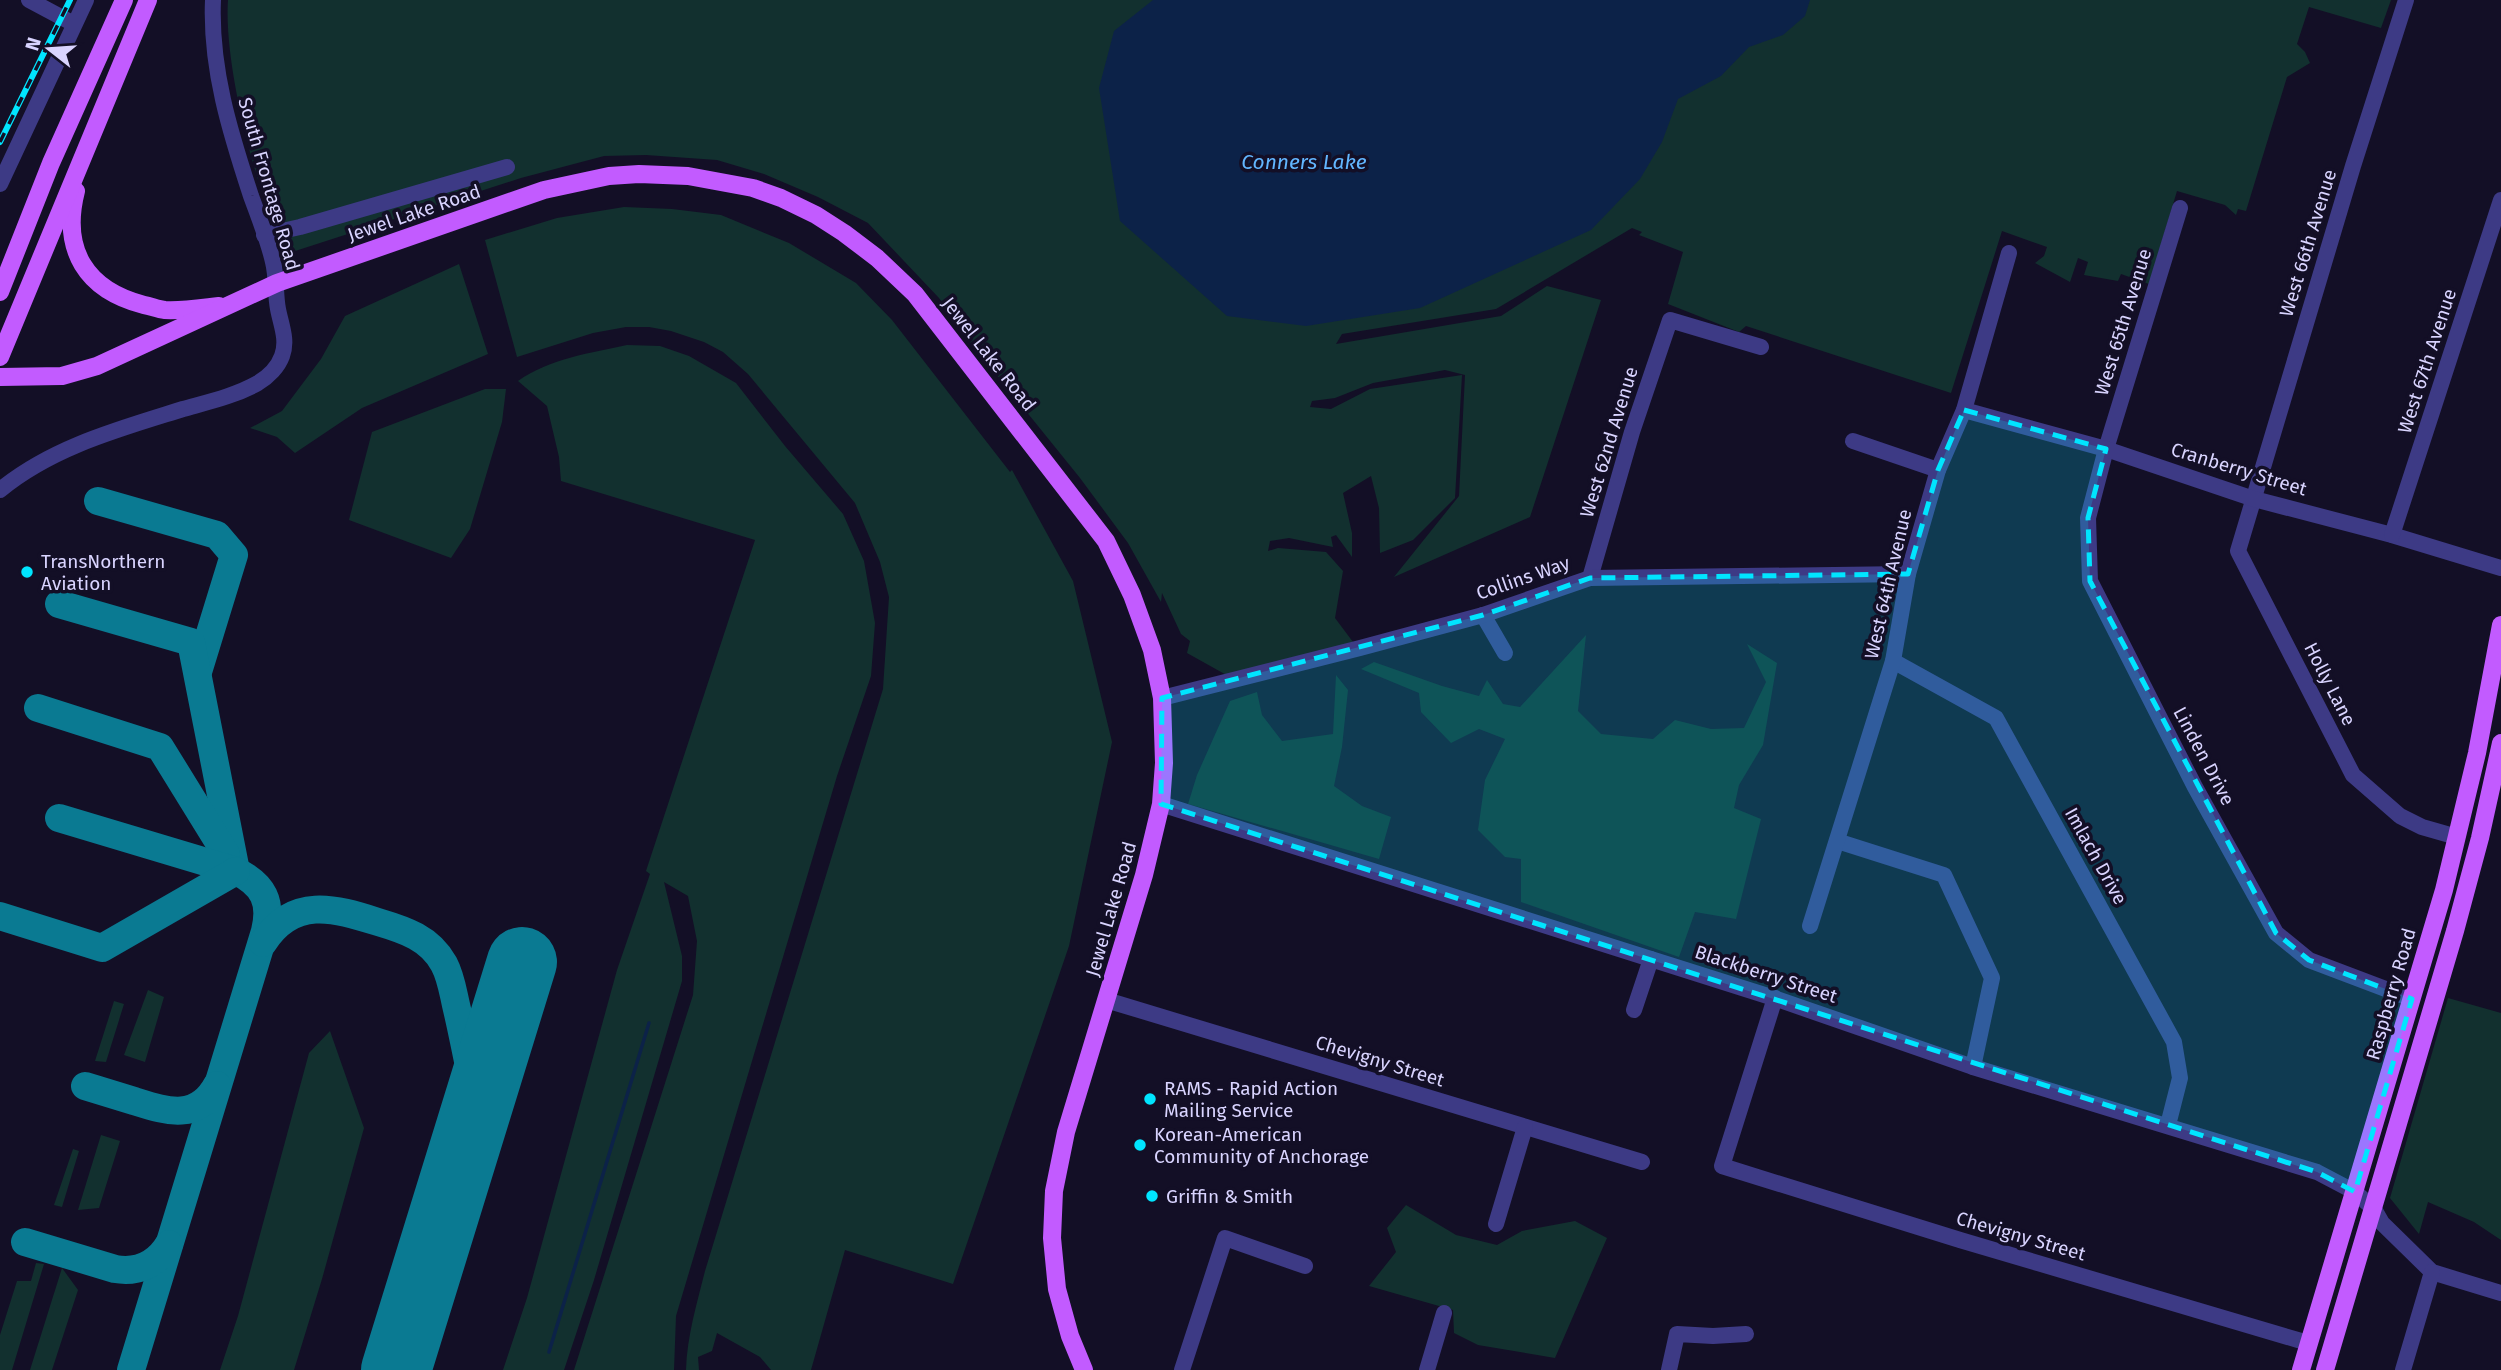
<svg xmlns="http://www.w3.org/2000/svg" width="2501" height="1370" font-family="'Fira Sans',sans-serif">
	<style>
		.green { fill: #12302f }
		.water { fill: #0c2248 }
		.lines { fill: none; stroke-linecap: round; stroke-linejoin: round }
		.stream { stroke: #0c2248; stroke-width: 3.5 }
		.taxiway { stroke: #0a7a92; stroke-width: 28 }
		.runway { stroke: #0a7a92; stroke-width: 70 }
		.minor { stroke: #3d3a85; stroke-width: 16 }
		.major { stroke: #c25bff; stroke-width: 18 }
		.rail-casing { stroke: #00e5ff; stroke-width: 6 }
		.rail { stroke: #130f26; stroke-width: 3.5; stroke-dasharray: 10; stroke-linecap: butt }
		.marked { fill: #00e5ff; fill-opacity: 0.2; stroke: #00e5ff; stroke-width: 5; stroke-dasharray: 14 9; stroke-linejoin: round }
		.poi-dot { fill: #00e5ff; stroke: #130f26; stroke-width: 2.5 }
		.labels { text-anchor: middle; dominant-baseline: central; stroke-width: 7; stroke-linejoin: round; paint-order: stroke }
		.street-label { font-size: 19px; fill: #d9d4ff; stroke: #130f26 }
		.poi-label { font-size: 19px; fill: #d9d4ff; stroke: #130f26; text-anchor: start }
		.water-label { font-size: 21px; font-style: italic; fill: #62b6ff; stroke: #130f26 }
	</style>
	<rect width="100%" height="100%" fill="#130f26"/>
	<g class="green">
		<path d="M228,0H2391L2381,28L2309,7L2297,44L2305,52L2310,63L2287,77L2246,211L2238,209L2236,215L2225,205L2177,191L2149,284L2121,274L2118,281L2084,275L2088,262L2078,258L2070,282L2035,263L2044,256L2047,247L2002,231L1951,393L1746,326L1739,332L1668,304L1683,252L1639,235L1642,232L1632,228L1496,309L1342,334L1336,344L1501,316L1547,286L1601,300L1530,517L1394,577L1459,496L1465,375L1445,370L1373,383L1335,398L1312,401L1310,407L1331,409L1370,389L1462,375L1455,498L1413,540L1380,553L1379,508L1371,476L1343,493L1352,533V557L1336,535L1331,537L1333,547L1289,538L1270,541L1268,551L1278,548L1326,552L1343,571L1335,618L1353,642L1230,677L1187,653L1190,641L1181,634L1162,593L1161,602L1128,543L1080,478L970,342L939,298L868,223L818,197L764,174L717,160L646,155L604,156L521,178L289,253C283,240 275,228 270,215C249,160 224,57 228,0Z"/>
		<path d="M624,207L672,209L721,215L789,243L856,283L892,320L1010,472L1012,470L1073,581L1112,742L1069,946L953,1284L845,1250L811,1370H771L760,1357L717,1333L712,1351L698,1357L699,1370H686C687,1336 697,1303 705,1271L883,689L889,597L880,562L855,503L748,374L723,352L704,342L671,331L649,327H626L593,333L517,357L485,240L557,218Z"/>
		<path d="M459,264L488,354L362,408L295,453L277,437L250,428L282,411L321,359L345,316Z"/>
		<path d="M627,345L660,346L689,356L736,383L785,446L843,514L864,561L875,623L871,676L837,776L676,1316L674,1370H574L693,995L697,941L688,896L664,882L682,956V981L594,1280L564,1370H503L527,1298L617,970L650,874L646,871L755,540L561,481L559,457L547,406L518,381C549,359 590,353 627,345Z"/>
		<path d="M485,389H506L502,422L470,529L451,558L349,520L372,432Z"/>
		<path d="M1586,635L1578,711L1601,734L1653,739L1675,720L1711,729L1744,728L1766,682L1747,644L1777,663L1763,745L1739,785L1734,808L1761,819L1736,919L1695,912L1679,957L1521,902V859L1505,857L1478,830L1485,780L1505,739L1479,729L1451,743L1421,712L1419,693L1361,669L1374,662L1442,686L1479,696L1487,680L1503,704L1520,707Z"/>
		<path d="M1336,675L1348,690L1342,747L1334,786L1362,806L1391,817L1379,859L1188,804L1197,775L1230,701L1257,692L1262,715L1282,741L1333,734Z"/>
		<path d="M148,990L164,997L145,1062L124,1055Z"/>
		<path d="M2448,998L2501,1013V1240L2474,1222L2428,1202L2419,1234L2390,1198Z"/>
		<path d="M114,1001L124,1004L106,1062L95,1061Z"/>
		<path d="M330,1031L364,1128L322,1279L294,1370H220L238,1316L309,1053Z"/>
		<path d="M101,1135L120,1141L99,1208L78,1210Z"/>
		<path d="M73,1149L79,1151L62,1207L54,1205Z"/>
		<path d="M1406,1205L1456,1235L1497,1245L1522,1231L1575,1221L1607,1238L1555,1358L1478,1345L1454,1333L1453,1310L1369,1286L1396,1252L1387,1228Z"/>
		<path d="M36,1263L44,1264L12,1370H0V1335L17,1281H31Z"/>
		<path d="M62,1268L78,1290L52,1370H30Z"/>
	</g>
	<path class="water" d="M1153,0H1810L1805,16L1783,35L1749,47L1721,76L1678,99L1662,142L1640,179L1591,230L1420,308L1306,326L1227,316L1120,221L1099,88L1114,31Z"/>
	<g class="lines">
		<path class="stream" d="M549,1352L649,1023"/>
		<g class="taxiway">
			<path d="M98,501L217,535L234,555L198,672"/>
			<path d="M59,604L191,642L236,871"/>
			<path d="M38,708L160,747L226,854"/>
			<path d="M59,818L236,871C264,885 272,902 265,931L131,1370"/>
			<path d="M0,916L102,948L236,871"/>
			<path d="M263,943C293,896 334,908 378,922C405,930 430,938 444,964C451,977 453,992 456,1005C464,1039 470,1072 477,1106"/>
			<path d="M85,1086C101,1091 118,1096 134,1101C166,1111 197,1122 217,1085"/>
			<path d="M25,1242L115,1269C138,1273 157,1264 169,1244"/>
		</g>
		<path class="runway" d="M396,1370L522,962"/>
		<g class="minor">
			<path d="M29,0L74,24"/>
			<path d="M2406,0L2353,166L2238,551L2353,775L2400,816L2422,827L2457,837"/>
			<path d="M0,184L86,0"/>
			<path d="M2180,208L2106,449L2088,518L2090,581L2195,787L2276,933L2309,960L2412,999"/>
			<path d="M264,235L300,227L507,167"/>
			<path d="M1964,410L2106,449L2254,499L2392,535L2501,568"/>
			<path d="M1853,441L1938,470"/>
			<path d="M0,490C52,447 119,429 183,409C208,402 235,396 258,383C268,377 278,367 282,356C288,340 281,325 278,309C275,294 277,278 273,262C268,240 259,218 251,196C230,132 210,68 213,0"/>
			<path d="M2392,535L2501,200"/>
			<path d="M1590,578L1632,432L1670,320L1761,347"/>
			<path d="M1483,615L1505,653"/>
			<path d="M1893,661L1996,718L2174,1042L2180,1078L2168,1125"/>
			<path d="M1162,698L1360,648L1483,615L1590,578L1908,574"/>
			<path d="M1161,804L1774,998L1973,1067L2317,1172L2355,1192L2374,1209L2382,1223L2432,1272L2501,1293"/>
			<path d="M1837,841L1944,875L1992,978L1973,1067"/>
			<path d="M1810,926L1893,661L1908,574L1938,470L1964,410L2009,253"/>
			<path d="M1775,998L1722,1166L1960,1240L2308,1343"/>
			<path d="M1106,1000L1642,1162"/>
			<path d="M1634,1010L1651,959"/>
			<path d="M1496,1224L1525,1127"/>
			<path d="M1182,1370L1225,1238L1305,1266"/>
			<path d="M1427,1370L1444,1313"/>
			<path d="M1669,1370L1677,1334L1713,1336L1746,1334"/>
			<path d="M2403,1370L2432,1272"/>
		</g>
		<g class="major">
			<path d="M76,191C61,250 86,290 144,305C151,306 157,309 165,310C182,311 201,308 219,306"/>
			<path d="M0,292L51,163L124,0"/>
			<path d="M0,357L148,0"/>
			<path d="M0,377L62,376L97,366L277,283L544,190L609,176L639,174L688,176L753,188L781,198L816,215L844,233L877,258L915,294L1106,541L1132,595L1152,650L1162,698L1164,763L1161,804L1144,875L1066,1132L1054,1191L1052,1238L1057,1289L1070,1336L1084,1370"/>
			<path d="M2301,1370L2444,890L2477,753L2501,625"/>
			<path d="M2325,1370L2455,931L2480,838L2501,743"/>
		</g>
		<defs>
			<path id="rail" d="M0,142L70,0"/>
		</defs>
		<use href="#rail" class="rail-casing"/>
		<use href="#rail" class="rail"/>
	</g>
	<path class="marked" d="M1964,410L2106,449L2088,518L2090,581L2276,933L2309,960L2412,999L2355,1192L2317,1172L1161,804L1162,698L1483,615L1590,578L1908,574L1938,470Z"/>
	<g class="poi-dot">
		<circle cx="27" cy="572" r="7"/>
		<circle cx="1150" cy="1099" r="7"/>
		<circle cx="1140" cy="1145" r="7"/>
		<circle cx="1152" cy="1196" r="7"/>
	</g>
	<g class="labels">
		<g class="street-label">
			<text transform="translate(269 184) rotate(74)">South Frontage Road</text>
			<text transform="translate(414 213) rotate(-19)">Jewel Lake Road</text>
			<text transform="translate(2308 243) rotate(-73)">West 66th Avenue</text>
			<text transform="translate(2123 322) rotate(-73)">West 65th Avenue</text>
			<text transform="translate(989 354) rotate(52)">Jewel Lake Road</text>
			<text transform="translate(2427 361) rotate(-72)">West 67th Avenue</text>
			<text transform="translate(1609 442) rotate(-73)">West 62nd Avenue</text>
			<text transform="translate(2239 469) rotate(17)">Cranberry Street</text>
			<text transform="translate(1523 578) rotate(-19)">Collins Way</text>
			<text transform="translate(1888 584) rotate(-77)">West 64th Avenue</text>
			<text transform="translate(2330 684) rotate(63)">Holly Lane</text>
			<text transform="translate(2204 756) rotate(62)">Linden Drive</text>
			<text transform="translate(2096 856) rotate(61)">Imlach Drive</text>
			<text transform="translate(1111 909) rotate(-74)">Jewel Lake Road</text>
			<text transform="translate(1766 974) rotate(18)">Blackberry Street</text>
			<text transform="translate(2391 994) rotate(-74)">Raspberry Road</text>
			<text transform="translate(1380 1061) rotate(17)">Chevigny Street</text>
			<text transform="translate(2021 1236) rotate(16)">Chevigny Street</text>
		</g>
		<g class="poi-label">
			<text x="41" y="561">TransNorthern<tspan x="41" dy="22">Aviation</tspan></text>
			<text x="1164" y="1088">RAMS - Rapid Action<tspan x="1164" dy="22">Mailing Service</tspan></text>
			<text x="1154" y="1134">Korean-American<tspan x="1154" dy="22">Community of Anchorage</tspan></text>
			<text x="1166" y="1196">Griffin &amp; Smith</text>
		</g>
		<g class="water-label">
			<text x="1304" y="162">Conners Lake</text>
		</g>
	</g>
	<g transform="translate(49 49) rotate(287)" stroke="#130f26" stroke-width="5" paint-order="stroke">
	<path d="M0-5L12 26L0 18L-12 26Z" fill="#d9d4ff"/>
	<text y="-10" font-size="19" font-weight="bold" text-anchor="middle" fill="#d9d4ff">N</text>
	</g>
</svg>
